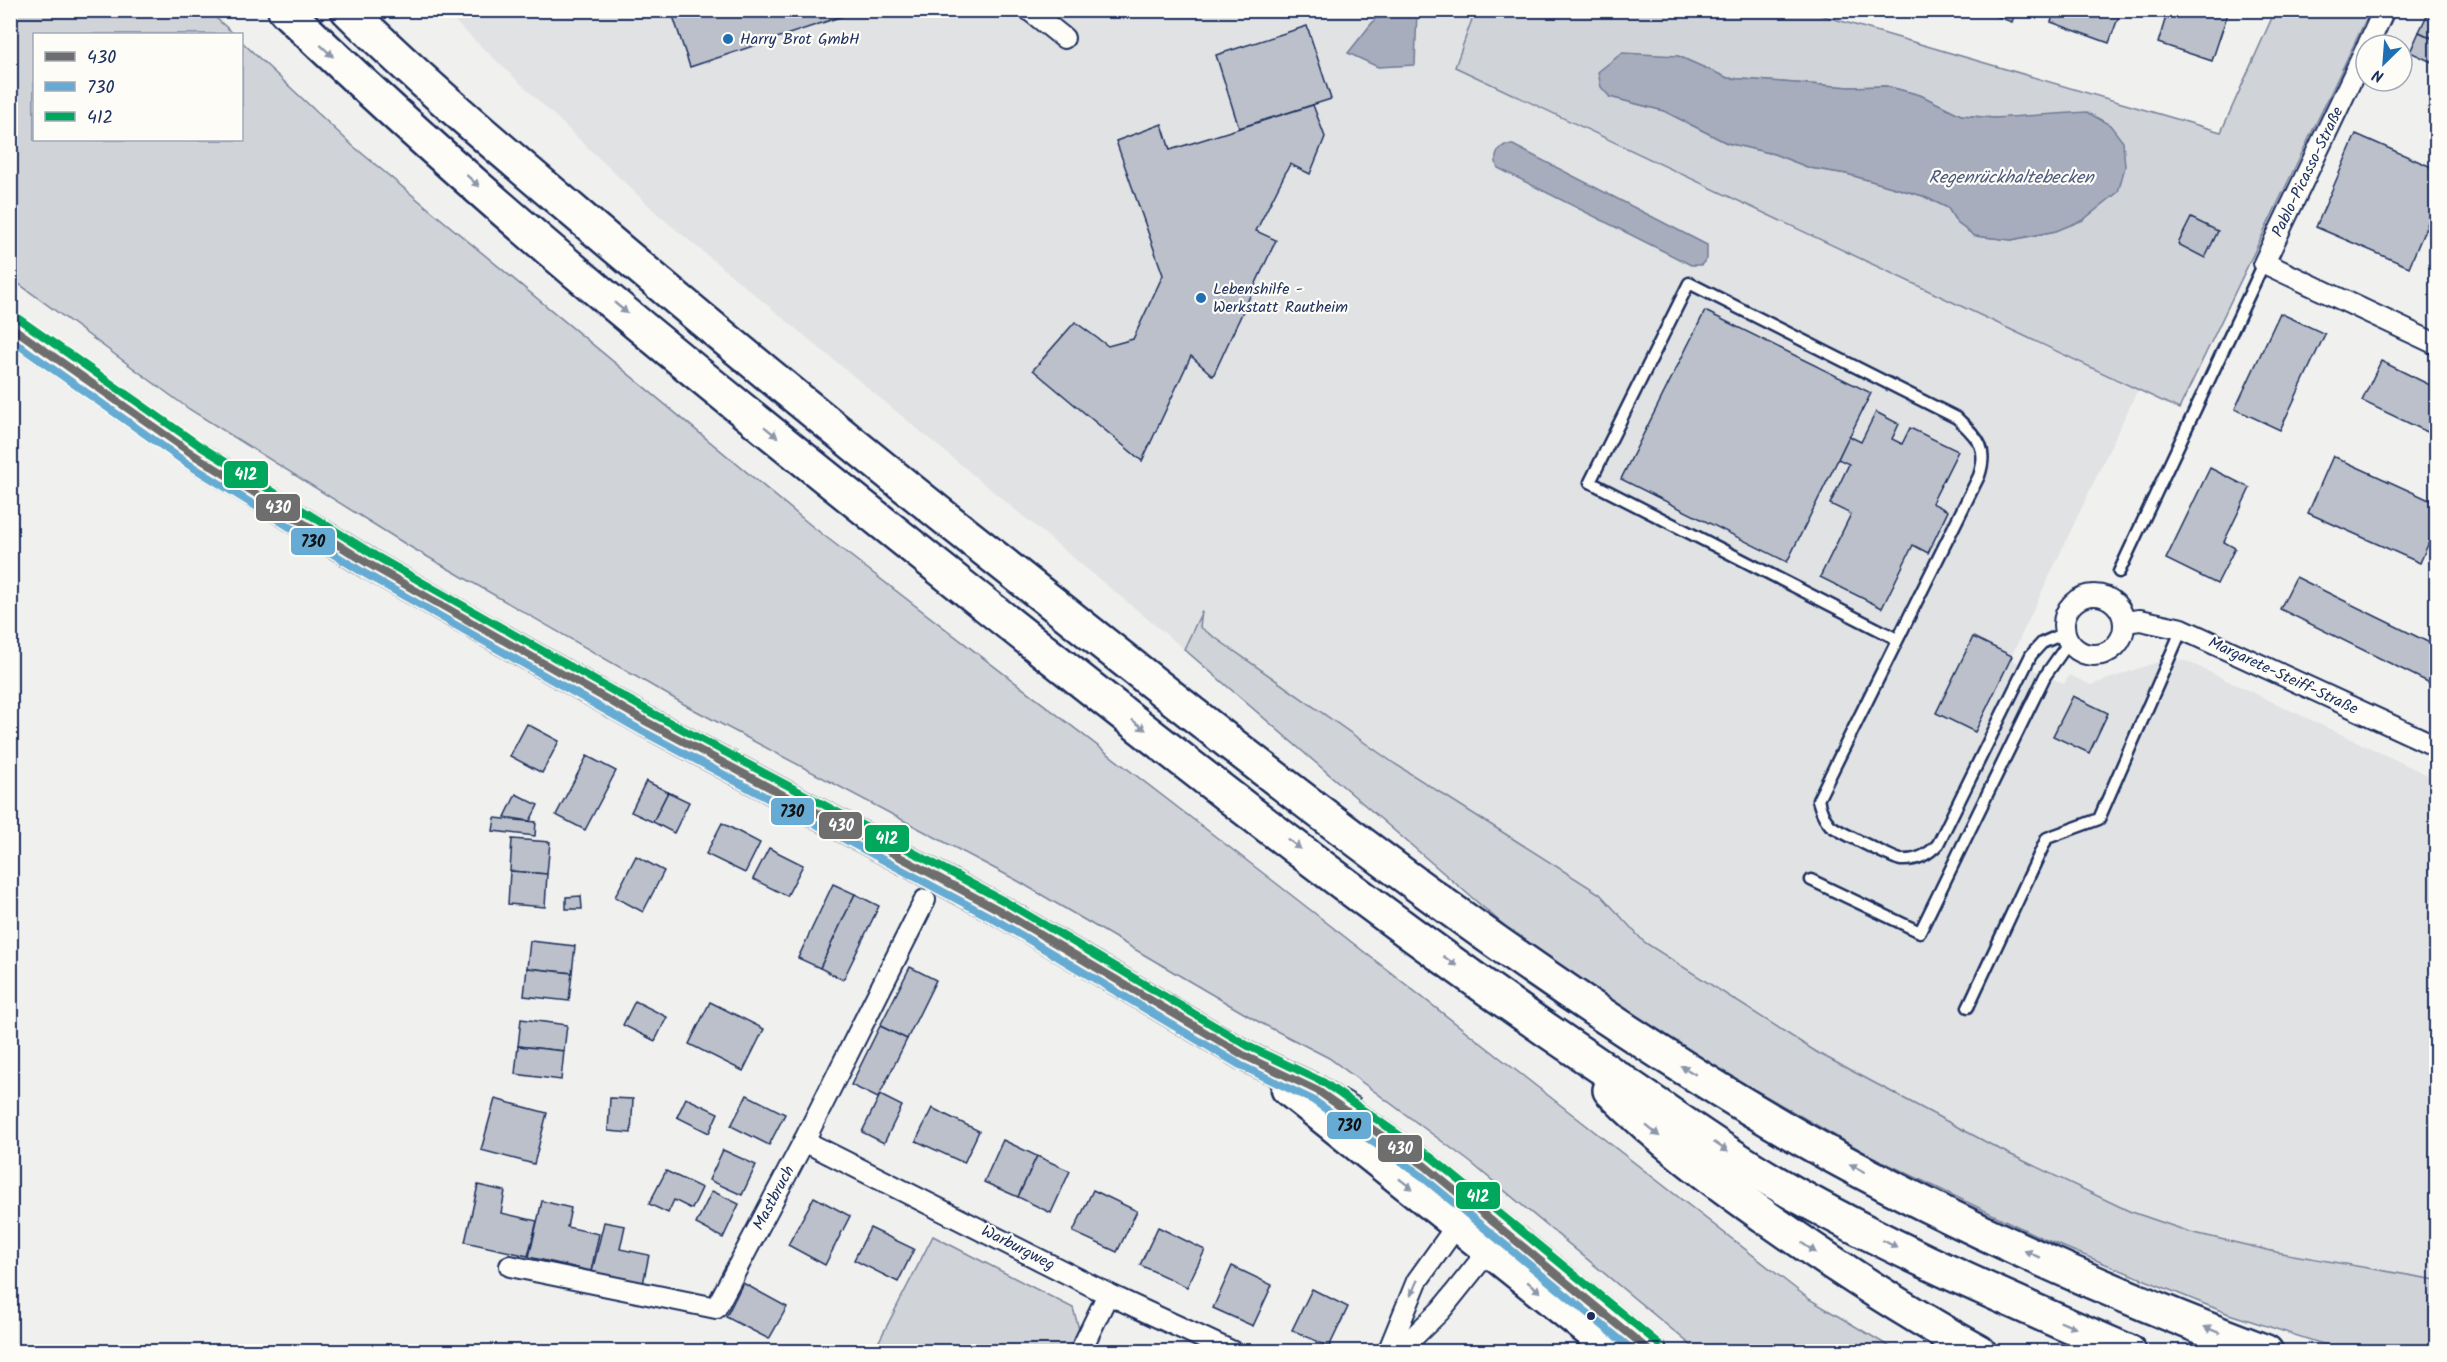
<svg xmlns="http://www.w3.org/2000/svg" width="2447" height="1362" font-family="Kalam,sans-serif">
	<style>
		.built { fill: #e0e2e3 }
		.green { fill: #d0d3d8; stroke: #76819b; stroke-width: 1.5; fill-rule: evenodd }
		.water { fill: #a7adbd; stroke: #6f7b97; stroke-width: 1.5 }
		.building { fill: #bbc0ca; stroke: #1b2f5e; stroke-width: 1.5 }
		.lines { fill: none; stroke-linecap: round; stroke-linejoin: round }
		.lane-casing { stroke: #1b2f5e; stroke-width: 15 }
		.street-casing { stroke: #1b2f5e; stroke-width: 24 }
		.secondary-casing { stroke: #1b2f5e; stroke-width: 33 }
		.highway-casing { stroke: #1b2f5e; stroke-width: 38 }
		.lane { stroke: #fdfcf7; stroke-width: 10 }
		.street { stroke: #fdfcf7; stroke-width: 20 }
		.secondary { stroke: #fdfcf7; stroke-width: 28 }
		.highway { stroke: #fdfcf7; stroke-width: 33 }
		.bus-1-casing { stroke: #fdfcf7; stroke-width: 12 }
		.bus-2-casing { stroke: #fdfcf7; stroke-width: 12 }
		.bus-3-casing { stroke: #fdfcf7; stroke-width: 12 }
		.bus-1 { stroke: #6e6e6e; stroke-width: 8 }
		.bus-2 { stroke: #66abd3; stroke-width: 8 }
		.bus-3 { stroke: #00a75c; stroke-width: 8 }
		.oneway { fill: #8c96aa }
		.poi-dot { fill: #1f6fb2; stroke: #fdfcf7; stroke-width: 2 }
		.bus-dot { fill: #1b2f5e; stroke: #fdfcf7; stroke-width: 2 }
		.labels { text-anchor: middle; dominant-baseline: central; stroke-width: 4.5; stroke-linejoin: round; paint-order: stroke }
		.poi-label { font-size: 16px; fill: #1b2f5e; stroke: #fdfcf7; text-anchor: start }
		.street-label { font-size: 16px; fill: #1b2f5e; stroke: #fdfcf7 }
		.water-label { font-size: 18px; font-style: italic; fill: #4c5b7f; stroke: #fdfcf7 }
		.line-badge { stroke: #fdfcf7; stroke-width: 2 }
		.badge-label { font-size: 16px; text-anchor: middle; font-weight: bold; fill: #fff }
		.pale-badge-label { font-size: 16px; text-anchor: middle; font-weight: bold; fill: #111 }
	</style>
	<rect width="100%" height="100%" fill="#f0f0ee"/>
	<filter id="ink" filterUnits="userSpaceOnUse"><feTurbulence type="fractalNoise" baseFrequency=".0167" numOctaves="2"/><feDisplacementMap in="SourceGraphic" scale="12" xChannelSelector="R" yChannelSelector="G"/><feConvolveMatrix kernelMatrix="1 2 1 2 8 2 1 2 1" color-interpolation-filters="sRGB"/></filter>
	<g filter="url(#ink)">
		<path class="built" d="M444,11H1475L1455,68L2138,389L2010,659L2064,684L2069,675L2091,685L2166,659L2186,661L2436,779V1280L2276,1252L2190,1232L2129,1211L2003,1151L1818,1053L1644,942L1600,894L1395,764L1200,627L1201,614L1184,649L662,218Z"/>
		<g class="green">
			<path d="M11,10L208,11L234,34H34V140H242V42L353,146L813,527L1272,880L1809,1299L1897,1351H1698L1470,1162L1329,1058L1259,1022L1018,881L689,707L407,545L189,409L11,278Z"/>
			<path d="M1475,11H1807L2221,132L2275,11H2370L2179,409L1455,67ZM1678,56L1727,78L1850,87L1886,86L1920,95L1961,115L1994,118L2026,117L2056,231L2012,240L1975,236L1957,223L1948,208L1923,196L1847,174L1810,168L1774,154L1727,143L1664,111L1610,97Z"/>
			<path d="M1202,611L1200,627L1395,764L1600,894L1644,942L1818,1053L2003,1151L2129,1211L2190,1232L2276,1252L2436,1280V1351H2345L2229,1314L2044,1239L1867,1154L1682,1048L1506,927L1184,649Z"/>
			<path d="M933,1236L1073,1308L1079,1329L1069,1351H874Z"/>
		</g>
		<g class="water">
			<path d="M1407,11H1417L1415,65L1378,67L1348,53L1376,18Z"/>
			<path d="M1622,53L1678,56L1728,78L1850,87L1886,86L1920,95L1961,115L1994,118L2087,112L2110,125L2123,142L2125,167L2118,192L2083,220L2056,231L2011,240L1975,236L1957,223L1948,208L1923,196L1847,174L1810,168L1774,154L1727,143L1664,111L1610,97L1601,87L1598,72Z"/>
			<path d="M1505,145H1513L1707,245V259L1701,265H1691L1498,168C1493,158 1497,150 1505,145Z"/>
		</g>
		<g class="building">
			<path d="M671,10H861L690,67Z"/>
			<path d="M1979,10H2016L2012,22Z"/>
			<path d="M2055,10H2121L2109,43L2051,22Z"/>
			<path d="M2229,10L2212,61L2158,43L2168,10Z"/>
			<path d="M2429,11L2436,15V40L2419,32Z"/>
			<path d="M1307,26L1331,99L1239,128L1216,55Z"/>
			<path d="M2419,32L2436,40V64L2410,52Z"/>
			<path d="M1313,105L1325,137L1310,174L1290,164L1256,231L1276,240L1213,376L1191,356L1142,461L1033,370L1075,322L1108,346L1133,339L1163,275L1116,141L1162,124L1170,150Z"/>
			<path d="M2356,134L2436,169V204L2409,267L2316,227Z"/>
			<path d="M2191,218L2218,231L2205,258L2178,244Z"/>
			<path d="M1705,311L1871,393L1787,562L1621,479Z"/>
			<path d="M2280,313L2325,334L2280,430L2235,409Z"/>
			<path d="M2381,361L2436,388V436L2362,401Z"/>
			<path d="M1876,412L1899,424L1892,439L1902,444L1910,428L1958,451L1932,503L1948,511L1928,553L1913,545L1882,608L1820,577L1851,514L1830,504L1849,464L1838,459L1849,436L1861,442Z"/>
			<path d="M2333,456L2436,503V526L2420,563L2308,513Z"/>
			<path d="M2210,468L2250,488L2224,542L2235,548L2217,584L2166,559Z"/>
			<path d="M2296,577L2436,646V686L2280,609Z"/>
			<path d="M1973,637L2012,656L1975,732L1936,713Z"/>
			<path d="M2073,696L2108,713L2089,753L2053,736Z"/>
			<path d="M527,724L559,741L542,773L510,756Z"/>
			<path d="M587,756L616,771L585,830L556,815Z"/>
			<path d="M646,781L668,792L653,822L631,812Z"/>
			<path d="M668,792L689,802L674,833L653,822Z"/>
			<path d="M516,794L538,805L530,821L505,817Z"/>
			<path d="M495,818L536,822L535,836L493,831Z"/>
			<path d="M722,823L760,843L745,873L706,854Z"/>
			<path d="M512,839L550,842L547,874L510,871Z"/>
			<path d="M769,848L803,865L787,896L753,879Z"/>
			<path d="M636,856L664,871L643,912L615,897Z"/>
			<path d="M510,871L547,874L545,907L508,904Z"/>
			<path d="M833,884L855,894L820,968L798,958Z"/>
			<path d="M855,894L879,906L843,980L820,968Z"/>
			<path d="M581,896L582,909H566V897Z"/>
			<path d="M530,941L575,946L572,973L527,968Z"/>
			<path d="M910,967L936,980L907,1039L880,1026Z"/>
			<path d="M527,968L572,973L569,1001L524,996Z"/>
			<path d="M635,1001L667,1017L655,1041L623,1025Z"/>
			<path d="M710,1002L764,1029L743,1071L689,1044Z"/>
			<path d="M521,1019L567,1025L564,1051L518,1046Z"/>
			<path d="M880,1026L907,1039L878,1098L851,1085Z"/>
			<path d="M518,1046L564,1051L561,1080L515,1074Z"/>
			<path d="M1345,1089L1360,1098L1356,1103L1342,1094Z"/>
			<path d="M747,1095L785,1114L769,1145L731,1126Z"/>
			<path d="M880,1095L902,1106L884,1143L862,1132Z"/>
			<path d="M610,1098L633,1099L631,1133L608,1131Z"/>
			<path d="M686,1098L718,1113L709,1133L677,1117Z"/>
			<path d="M495,1099L547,1113L534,1164L481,1150Z"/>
			<path d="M932,1108L979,1131L964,1163L916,1141Z"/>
			<path d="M1003,1140L1037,1156L1018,1197L984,1182Z"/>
			<path d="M723,1150L756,1165L742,1195L709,1180Z"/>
			<path d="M1037,1156L1070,1171L1051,1213L1018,1197Z"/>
			<path d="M666,1171L702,1188L692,1209L674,1200L668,1213L649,1204Z"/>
			<path d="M478,1185L505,1191L501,1213L537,1221L528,1256L465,1242Z"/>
			<path d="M1093,1190L1137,1211L1117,1252L1073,1232Z"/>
			<path d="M712,1191L739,1204L723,1238L696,1224Z"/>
			<path d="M814,1197L850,1216L825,1265L788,1245Z"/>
			<path d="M542,1201L571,1208L567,1227L599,1234L591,1271L529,1257Z"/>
			<path d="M604,1222L625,1226L620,1249L649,1255L643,1284L592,1272Z"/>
			<path d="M1158,1227L1205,1250L1187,1287L1140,1265Z"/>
			<path d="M870,1228L914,1249L898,1282L854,1260Z"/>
			<path d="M1232,1266L1272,1285L1253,1326L1213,1308Z"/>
			<path d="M743,1283L787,1307L769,1339L726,1317Z"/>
			<path d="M1312,1289L1348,1307L1329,1347L1292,1330Z"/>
			<path d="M1578,1344L1588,1352H1580L1575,1348Z"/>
			<path d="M572,1346L600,1352H571Z"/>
		</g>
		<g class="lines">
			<defs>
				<g id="lane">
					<path d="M2119,572L2264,263"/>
					<path d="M1897,639L1590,482L1689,283L1957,418C1977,438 1989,446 1979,476L1818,800C1821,810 1823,817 1830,825C1836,830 1894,859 1901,860C1917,861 1928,855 1938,844L2031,655L2042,643L2065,633"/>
					<path d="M1811,880L1920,932L2045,676L2069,642"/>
					<path d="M1968,1007L2047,838L2099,819L2182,629"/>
				</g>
				<g id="street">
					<path d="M1029,10L1064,38"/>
					<path d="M2368,45L2384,10"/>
					<path d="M2366,49L2264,263L2436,344"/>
					<circle cx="2094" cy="625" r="30"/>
					<path d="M2125,622L2140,620L2182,629L2436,746"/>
					<path d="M804,1141L1108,1294L1233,1352"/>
					<path d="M510,1266L716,1308L804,1141L925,900"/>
					<path d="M1080,1352L1108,1294"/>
					<path d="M1388,1352L1417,1281L1457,1225L1467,1224"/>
					<path d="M1398,1352L1441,1310L1489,1250L1492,1239"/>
				</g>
				<g id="secondary">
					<path d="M10,326L194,455L369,564L647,722L999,910L1245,1056L1318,1091L1425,1166L1652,1352"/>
					<path d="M1286,1090L1613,1352"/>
				</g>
				<g id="highway">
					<path d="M285,10C506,224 747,415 987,606C1191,768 1397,931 1613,1075C1667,1111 1720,1151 1776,1183C1889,1249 2010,1300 2129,1352"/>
					<path d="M348,10C429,90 518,164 605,238C734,347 865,455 998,560C1257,765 1516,975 1804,1140C1951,1223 2108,1292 2266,1352"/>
					<path d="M1610,1090C1658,1139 1713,1180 1770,1220C1837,1267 1906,1312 1979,1352"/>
				</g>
			</defs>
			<use href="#lane" class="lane-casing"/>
			<use href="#street" class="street-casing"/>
			<use href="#secondary" class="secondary-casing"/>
			<use href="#highway" class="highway-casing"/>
			<use href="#lane" class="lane"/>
			<use href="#street" class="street"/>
			<use href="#secondary" class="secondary"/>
			<use href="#highway" class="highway"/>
			<defs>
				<path id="bus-1" d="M10,326L194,455L369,564L647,722L999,910L1245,1056L1318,1091L1425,1166L1651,1352"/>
				<path id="bus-2" d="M10,339L188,464L364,573L642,731L994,919L1240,1065L1313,1100L1419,1174L1635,1352"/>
				<path id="bus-3" d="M16,317L200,446L374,555L652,713L1004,901L1250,1047L1323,1082L1432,1158L1659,1344"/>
			</defs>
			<use href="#bus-1" class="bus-1-casing"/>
			<use href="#bus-2" class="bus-2-casing"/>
			<use href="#bus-3" class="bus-3-casing"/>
			<use href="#bus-1" class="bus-1"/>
			<use href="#bus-2" class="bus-2"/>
			<use href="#bus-3" class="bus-3"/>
		</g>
		<defs><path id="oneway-solid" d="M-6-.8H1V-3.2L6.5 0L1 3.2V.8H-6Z" transform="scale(1.5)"/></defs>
		<g class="oneway">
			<use href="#oneway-solid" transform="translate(327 51) rotate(43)"/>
			<use href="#oneway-solid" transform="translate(473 181) rotate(42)"/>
			<use href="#oneway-solid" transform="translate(621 308) rotate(40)"/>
			<use href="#oneway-solid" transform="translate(771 432) rotate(39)"/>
			<use href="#oneway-solid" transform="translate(1139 725) rotate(37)"/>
			<use href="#oneway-solid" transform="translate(1294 844) rotate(37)"/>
			<use href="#oneway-solid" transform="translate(1450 961) rotate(35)"/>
			<use href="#oneway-solid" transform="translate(1688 1070) rotate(-149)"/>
			<use href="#oneway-solid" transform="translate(1653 1131) rotate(39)"/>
			<use href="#oneway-solid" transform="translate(1721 1147) rotate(34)"/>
			<use href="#oneway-solid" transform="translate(1857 1168) rotate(-152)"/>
			<use href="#oneway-solid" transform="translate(1406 1184) rotate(38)"/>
			<use href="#oneway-solid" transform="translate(1890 1244) rotate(28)"/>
			<use href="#oneway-solid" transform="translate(1809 1248) rotate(35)"/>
			<use href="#oneway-solid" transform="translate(2032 1254) rotate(-155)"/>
			<use href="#oneway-solid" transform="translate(1534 1287) rotate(39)"/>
			<use href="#oneway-solid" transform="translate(1414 1288) rotate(114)"/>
			<use href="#oneway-solid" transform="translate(2068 1325) rotate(23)"/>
			<use href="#oneway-solid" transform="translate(2212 1330) rotate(-158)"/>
		</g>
	</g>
	<g class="poi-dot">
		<circle cx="728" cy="39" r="6"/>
		<circle cx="1201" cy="298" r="6"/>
	</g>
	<circle class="bus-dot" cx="1591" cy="1316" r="5"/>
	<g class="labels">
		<g class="poi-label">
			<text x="740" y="39">Harry Brot GmbH</text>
			<text x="1213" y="289">Lebenshilfe -<tspan x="1213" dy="18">Werkstatt Rautheim</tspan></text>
		</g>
		<g class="street-label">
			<text transform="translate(2308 172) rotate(-64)">Pablo-Picasso-Straße</text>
			<text transform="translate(2283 676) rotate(25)">Margarete-Steiff-Straße</text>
			<text transform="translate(774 1198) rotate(-62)">Mastbruch</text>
			<text transform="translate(1018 1248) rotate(27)">Warburgweg</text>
		</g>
		<g class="water-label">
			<text x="2011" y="178">Regenrückhaltebecken</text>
		</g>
	</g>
	<g class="line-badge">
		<rect x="223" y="460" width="46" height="29" rx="6" fill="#00a75c"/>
		<rect x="255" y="493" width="46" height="29" rx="6" fill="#6e6e6e"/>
		<rect x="290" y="527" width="46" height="29" rx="6" fill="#66abd3"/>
		<rect x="770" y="797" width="45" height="29" rx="6" fill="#66abd3"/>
		<rect x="818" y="811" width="45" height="29" rx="6" fill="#6e6e6e"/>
		<rect x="864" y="824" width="46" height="29" rx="6" fill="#00a75c"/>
		<rect x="1326" y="1111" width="46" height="29" rx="6" fill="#66abd3"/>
		<rect x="1377" y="1134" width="46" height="29" rx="6" fill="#6e6e6e"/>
		<rect x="1455" y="1181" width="46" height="29" rx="6" fill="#00a75c"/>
	</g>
	<g class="badge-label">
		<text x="246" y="480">412</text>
		<text x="278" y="513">430</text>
		<text x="841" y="831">430</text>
		<text x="887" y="844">412</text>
		<text x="1400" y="1154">430</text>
		<text x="1478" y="1202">412</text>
	</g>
	<g class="pale-badge-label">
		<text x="313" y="547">730</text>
		<text x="792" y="817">730</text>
		<text x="1349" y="1131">730</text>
	</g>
	<rect width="2447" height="1362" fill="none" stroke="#fdfcf7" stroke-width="36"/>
	<rect x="18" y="18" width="2411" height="1326" fill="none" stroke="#1b2f5e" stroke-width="2" filter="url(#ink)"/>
	<rect x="33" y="33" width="210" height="108" fill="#fdfcf7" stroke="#a3aaba" stroke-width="1.5"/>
	<rect x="45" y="52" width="30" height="9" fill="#6e6e6e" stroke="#a3aaba" stroke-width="1.5"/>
	<text x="87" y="63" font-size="18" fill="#1b2f5e">430</text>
	<rect x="45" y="82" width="30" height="9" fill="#66abd3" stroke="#a3aaba" stroke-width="1.5"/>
	<text x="87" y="93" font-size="18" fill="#1b2f5e">730</text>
	<rect x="45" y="112" width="30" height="9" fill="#00a75c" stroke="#a3aaba" stroke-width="1.5"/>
	<text x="87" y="123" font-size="18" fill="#1b2f5e">412</text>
	<g transform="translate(2384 63) rotate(205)"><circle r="28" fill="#fdfcf7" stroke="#a3aaba" stroke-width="1.5"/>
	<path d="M0-4.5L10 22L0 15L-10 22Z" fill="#1f6fb2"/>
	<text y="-9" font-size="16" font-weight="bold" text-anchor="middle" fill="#1b2f5e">N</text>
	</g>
</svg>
